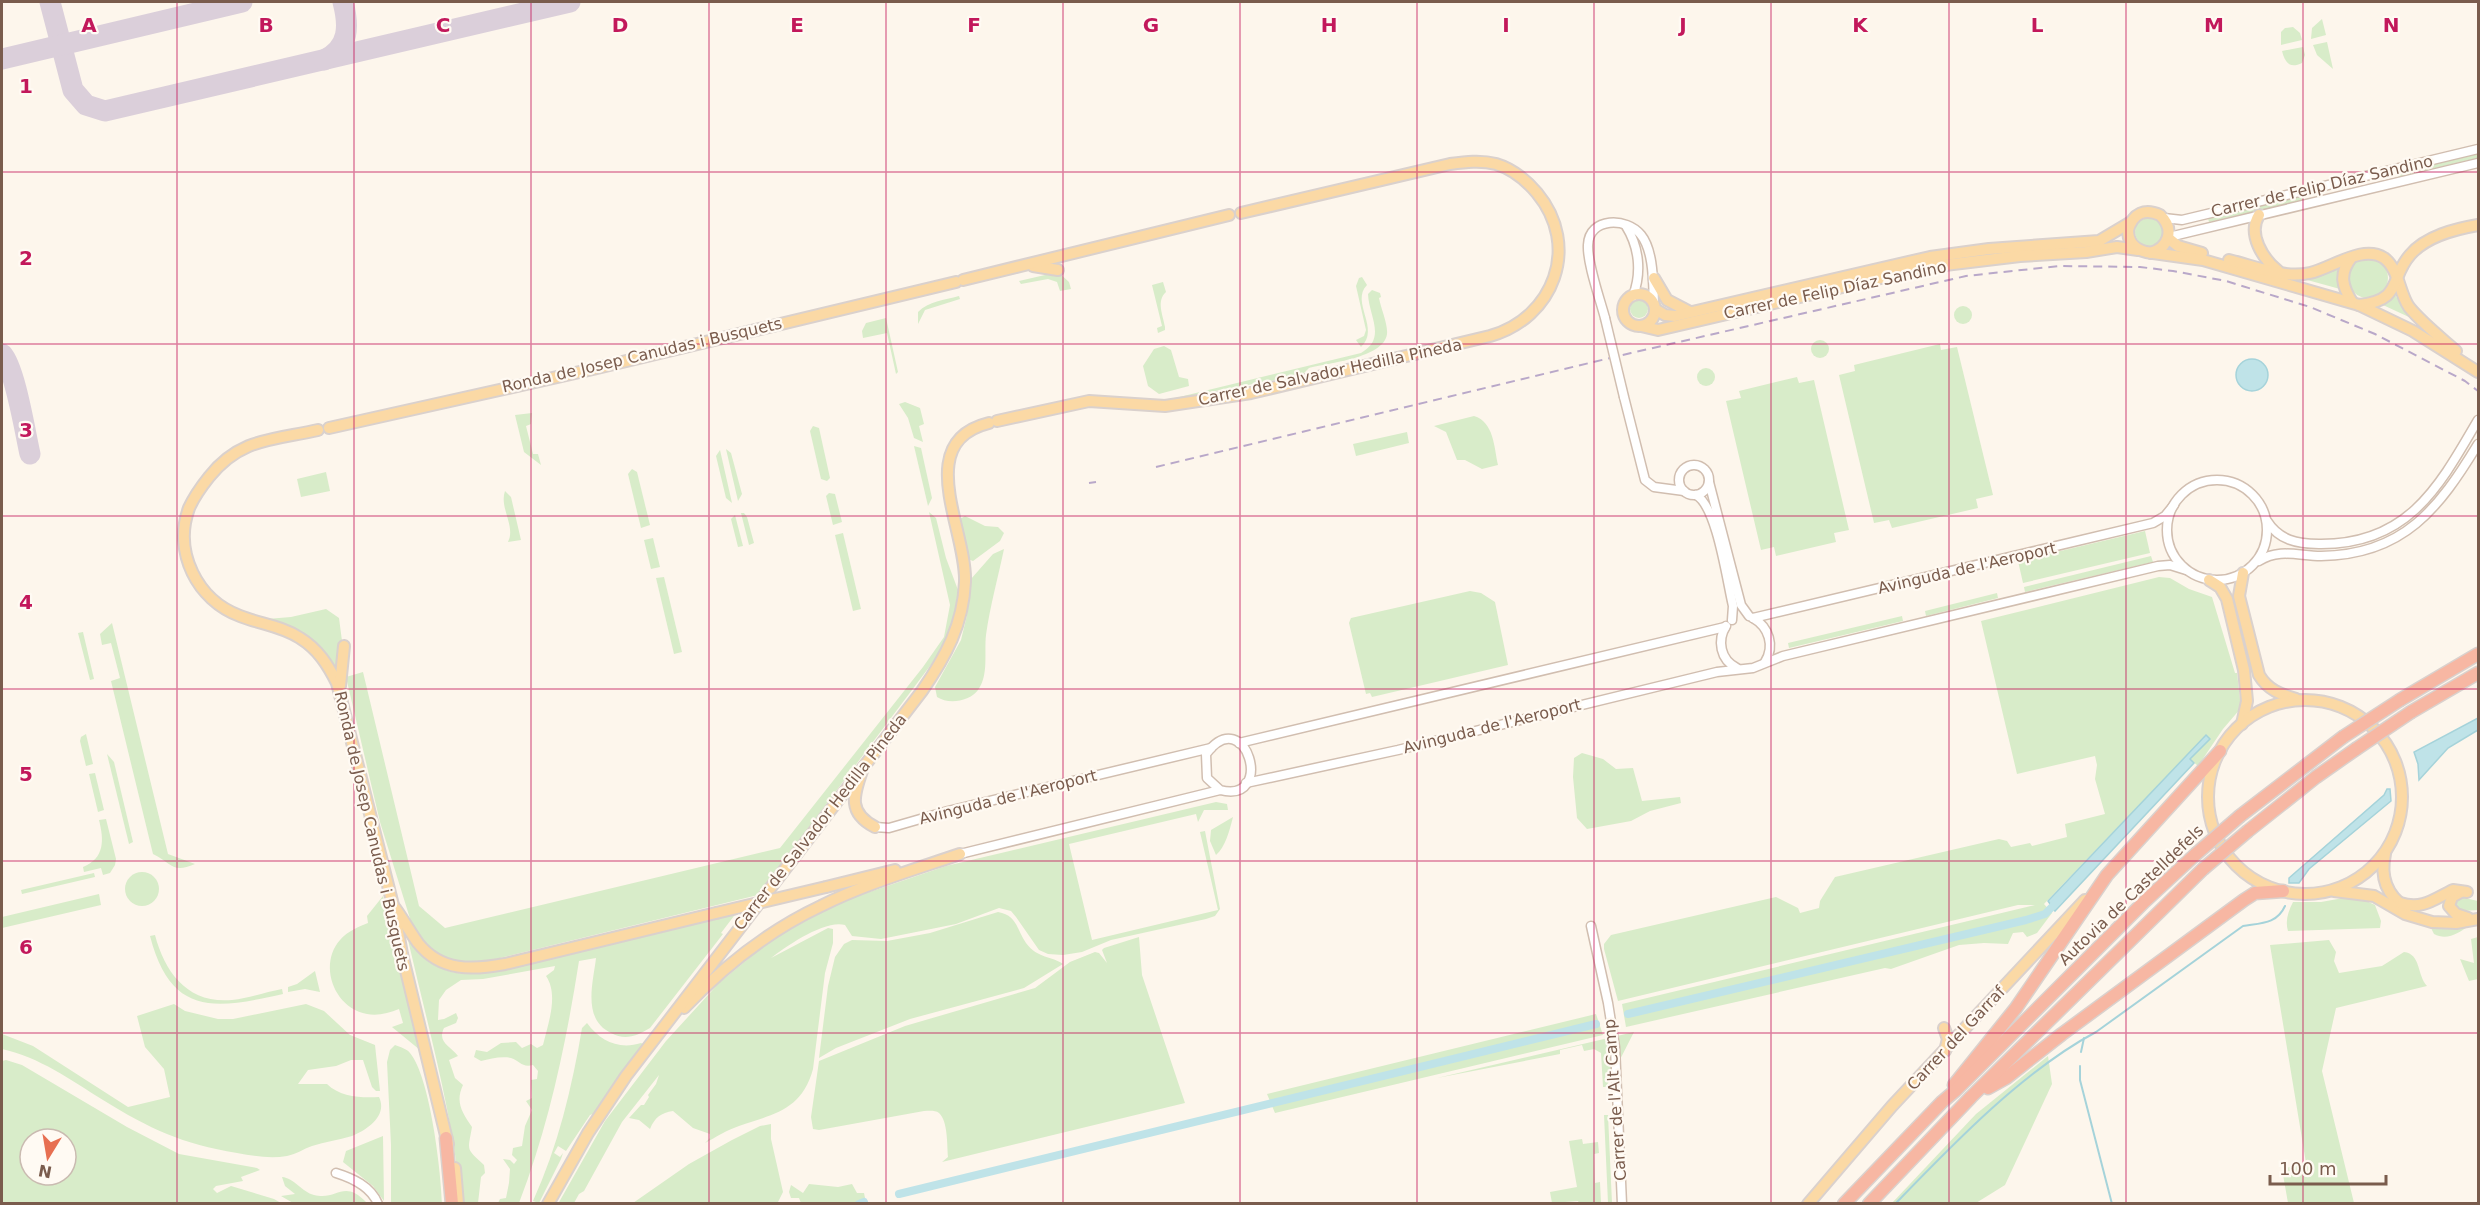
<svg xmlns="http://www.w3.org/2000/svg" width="2480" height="1205" font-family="'DejaVu Sans',sans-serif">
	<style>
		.green { fill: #d8ecc9; fill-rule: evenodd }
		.water { fill: #bfe3e8; stroke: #a5d3da; stroke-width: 1.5 }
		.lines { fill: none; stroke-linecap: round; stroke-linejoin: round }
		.stream { stroke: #a5d3da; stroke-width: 2 }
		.canal { stroke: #bfe3e8; stroke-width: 8 }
		.taxiway { stroke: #dbcfda; stroke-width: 21 }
		.minor-casing { stroke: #d1beb0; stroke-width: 11 }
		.major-casing { stroke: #dad1cd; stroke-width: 14 }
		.highway-casing { stroke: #dad1cd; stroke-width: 15 }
		.minor { stroke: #fff; stroke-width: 8 }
		.major { stroke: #fbd9a5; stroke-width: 10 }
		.highway { stroke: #f7b7a3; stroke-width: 12 }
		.rail { stroke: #b9a8c9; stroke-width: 2; stroke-dasharray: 9 6; stroke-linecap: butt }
		.minor-bridge-casing { stroke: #d1beb0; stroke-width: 11; stroke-linecap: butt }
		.major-bridge-casing { stroke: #dad1cd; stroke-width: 14; stroke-linecap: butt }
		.highway-bridge-casing { stroke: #dad1cd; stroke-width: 15; stroke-linecap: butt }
		.minor-bridge { stroke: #fff; stroke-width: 8 }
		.major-bridge { stroke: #fbd9a5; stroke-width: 10 }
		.highway-bridge { stroke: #f7b7a3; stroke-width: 12 }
		.grid { fill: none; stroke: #c2185b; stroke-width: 1.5; stroke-opacity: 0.55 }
		.labels { text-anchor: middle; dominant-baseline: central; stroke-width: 4.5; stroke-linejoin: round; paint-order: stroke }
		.street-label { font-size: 16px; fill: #7a5c4d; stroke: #fffaf3 }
		.grid-label { font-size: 20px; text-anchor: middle; font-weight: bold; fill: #c2185b; stroke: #fffaf3; stroke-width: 4.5; stroke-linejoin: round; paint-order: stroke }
	</style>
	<rect width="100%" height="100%" fill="#fdf6ec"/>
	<g class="green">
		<path d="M2322,19L2326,35L2311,39L2312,28Z"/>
		<path d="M2293,27L2300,33L2302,40L2281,45V32L2285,28Z"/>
		<path d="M2327,42L2333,69L2317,55L2313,45Z"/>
		<path d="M2303,47L2305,55L2302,63C2290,69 2285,63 2282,51Z"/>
		<path d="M2478,154V158L2398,177L2397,173Z"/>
		<path d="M2303,196L2304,200L2209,222L2208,218Z"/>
		<circle cx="2149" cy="232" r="14"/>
		<circle cx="2368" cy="278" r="20"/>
		<path d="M2339,269L2340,289L2300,278L2317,276Z"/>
		<path d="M1058,272L1069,282L1071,289L1060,291L1057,282L1048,279L1021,284L1019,281Z"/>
		<path d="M1362,277L1367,285C1350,302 1381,329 1361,347L1356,340L1364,336L1366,330L1356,286L1359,278Z"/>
		<path d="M1163,282L1166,292C1156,301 1163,315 1165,327V330L1158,333L1157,328L1162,326L1152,285Z"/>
		<path d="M1372,290L1380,293L1381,297L1379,298C1381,309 1388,324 1387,334C1384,358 1328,363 1309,368L1302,375L1167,400L1361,353C1387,338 1369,317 1368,294Z"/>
		<path d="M2395,295L2411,318L2383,305Z"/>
		<path d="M959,296L960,299L925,310L918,324V312C929,301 944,300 959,296Z"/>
		<circle cx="1639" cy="309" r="9"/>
		<circle cx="1963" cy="315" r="9"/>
		<path d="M886,318L898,372L896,374L887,333L863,338L862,331L866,323Z"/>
		<circle cx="1820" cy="349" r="9"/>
		<path d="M1940,344L1941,350L1957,347L1993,495L1976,499L1978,508L1892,528L1889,520L1874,523L1839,375L1855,371L1854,365Z"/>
		<path d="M1164,346L1171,350L1179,377L1188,379L1189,386L1159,394L1148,386L1143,366L1154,349Z"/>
		<circle cx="1706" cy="377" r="9"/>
		<path d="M1797,377L1799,383L1814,380L1849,530L1834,533L1836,542L1776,556L1774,547L1761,550L1726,401L1741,398L1739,391Z"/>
		<path d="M905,402L920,408L924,424L919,426L923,442L914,438L908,418L899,404Z"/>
		<path d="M532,413L531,424L526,426L533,454H538L541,465L524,452L515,415Z"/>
		<path d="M1474,416C1494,422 1494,447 1498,465L1482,469L1465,460H1457L1446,432L1434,426Z"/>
		<path d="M813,426L819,428L830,478L827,481L821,479L810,431Z"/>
		<path d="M1407,432L1409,443L1356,456L1353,444Z"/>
		<path d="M914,446L921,448L932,498L928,506Z"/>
		<path d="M726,449L731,453L742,494L738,501Z"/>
		<path d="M720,450L732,503L726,498L716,456Z"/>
		<path d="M632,469L637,472L650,525L641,528L628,474Z"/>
		<path d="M326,472L330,491L301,497L297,479Z"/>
		<path d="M505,491L511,497L521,540L508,542C516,526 499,508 505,491Z"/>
		<path d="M829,493L835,494L842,522L833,525L826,496Z"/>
		<path d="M929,512L936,518L946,558L958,590L953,626L942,650L758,895L488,961C449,966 432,960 412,925L380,822L346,677L363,672L419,906L445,928L780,848L923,667L944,637L950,605Z"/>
		<path d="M744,513L747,517L754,543L749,545L741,513Z"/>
		<path d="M735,515L743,546L738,547L731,519Z"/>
		<path d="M965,516L985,526L998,527L1004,533L1000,541L973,561L968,559L960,519Z"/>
		<path d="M2145,531L2150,553L2023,583L2018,561Z"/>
		<path d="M843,533L861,609L853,611L835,535Z"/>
		<path d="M653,538L660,567L651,569L644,540Z"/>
		<path d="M1004,549C998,578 990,606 986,635C984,652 989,675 978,690C970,701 949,705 937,697L935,687L961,640L967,615L971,579L993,554Z"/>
		<path d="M2151,556L2153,562L2025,592L2024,587Z"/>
		<path d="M664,577L682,652L674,654L656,578Z"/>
		<path d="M2159,577L2170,578L2189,589L2212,597L2235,673H2237L2241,708L2223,729L2198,766L2190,759L2210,739L2116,829L2044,904L2052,913L2037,933L2027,937L2023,932L2013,933L2008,944L1984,943L1959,945L1891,969L1885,968L1626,1027L1622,1004L2035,905H2018L1618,1001L1604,949V944L1611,935L1776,897L1798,908L1800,913L1819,908L1820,901L1835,877L1999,839L2007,841L2011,847L2030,843L2032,846L2067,837L2065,824L2105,814L2095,779L2097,765L2095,756L2017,774L1981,621Z"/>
		<path d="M1470,591L1481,593L1495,602L1508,665L1372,697L1370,693L1366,694L1349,623L1351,618Z"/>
		<path d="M1997,593L1998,598L1926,616L1925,611Z"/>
		<path d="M2236,602L2251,664L2247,665L2232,603Z"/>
		<path d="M326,609L339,618L342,641L336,668C320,641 296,627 267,619L291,617Z"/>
		<path d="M1902,616L1903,621L1789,648L1788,643Z"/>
		<path d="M112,623L168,854L195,864C172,874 172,863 153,854L152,850L111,681L120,678L111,643L102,645L100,634Z"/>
		<path d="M83,632L94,679L90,680L78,633Z"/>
		<path d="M86,734L93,764L86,766L80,741L81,737Z"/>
		<path d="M1582,753L1603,759L1616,769L1633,768L1642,801L1680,797L1681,803L1650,811L1631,821L1587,829L1577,818L1573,777L1574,758Z"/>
		<path d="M107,754L114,762L133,842L129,844Z"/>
		<path d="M95,773L104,810L98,812L89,774Z"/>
		<path d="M1216,802L1227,804L1228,810H1204L1198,822L1196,814L1069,844L1092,940L1218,910L1200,832L1205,831L1220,909L1215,916L1206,919L1111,940L1082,952L1063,955L1048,954L1039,950L1016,917L1011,911L999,908L956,924L881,939L852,936L845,925C826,919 786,946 771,958L828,928L833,929V943L825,973L813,1069C802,1110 774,1114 739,1126C727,1130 716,1137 705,1143L710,1138V1134L693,1128L673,1111C661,1113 655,1117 650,1129L639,1120L629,1118L641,1105H644L649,1097L648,1095L656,1084L659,1075L622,1122L584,1191L579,1194L574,1203L558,1204L605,1121L666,1041L719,983L771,940L840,902L946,866Z"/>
		<path d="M1233,817C1230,829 1225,848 1216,855L1210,841L1211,830Z"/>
		<path d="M106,819L116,859L115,865L110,873L103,875L101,868L84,872L83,867C105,858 104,840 99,820Z"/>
		<circle cx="142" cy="889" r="17"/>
		<path d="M94,873L95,877L22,894L21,890Z"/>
		<path d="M99,894L101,905L2,928V917Z"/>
		<path d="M383,896L420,1050L392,1027L403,1023L399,1009C389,1013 378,1016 367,1014C334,1008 318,965 340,940C348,931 358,927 368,923L367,916Z"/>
		<path d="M2349,897L2360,898L2375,905L2381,921L2380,928L2288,931C2285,921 2288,912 2293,902H2321Z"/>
		<path d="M2460,897L2478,901V910L2463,911L2454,908V901Z"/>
		<path d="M737,912L721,933L723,934L650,1028C637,1036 625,1041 611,1033C582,1019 593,984 596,958L579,961C566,1044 549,1125 519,1203H498L500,1199L506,1198L509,1183L510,1169L503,1159L510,1160L514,1164L517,1160L512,1155L513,1148L522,1146L525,1126L532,1110L526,1101L532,1098L531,1080L537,1079L538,1071L533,1065C522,1068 520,1061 511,1058C501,1056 490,1059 481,1061L474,1057L476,1050L487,1052L501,1043L516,1042L522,1048L531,1044L537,1048L543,1045C548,1024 559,995 546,976L554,970L555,966L483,979L461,980L446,990L439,1000L438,1020L444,1019L456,1013L458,1018L456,1023L444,1028C437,1042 450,1046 458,1056L449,1060L455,1078L463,1085C455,1102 462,1112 472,1127C468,1151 465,1148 484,1165L485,1173L481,1177L478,1203H461C453,1114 428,1027 408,940C424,964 446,975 475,974L683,927Z"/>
		<path d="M998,912C1017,915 1017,930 1026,943C1038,959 1052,956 1063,964L1024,988L910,1019L836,1048L819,1058L828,986L835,957L844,944L852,940L887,941L930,933Z"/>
		<path d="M2470,925C2459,933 2447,941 2434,934L2430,926Z"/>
		<path d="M155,935C165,973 188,1004 232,1000C249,998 266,992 282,989L283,994C215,1009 171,1017 150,936Z"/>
		<path d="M1139,937L1142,975L1185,1103L942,1162L948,1157C947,1145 948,1121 939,1113C935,1110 929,1111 924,1111L819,1130L813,1129L811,1117L819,1061L905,1026L1035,988L1070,962L1095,952L1099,953L1107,963L1102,950L1104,948Z"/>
		<path d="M2478,937V979L2469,981L2460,959L2474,963L2471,939Z"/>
		<path d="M2329,940L2336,952L2334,961L2339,973L2382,966L2404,952C2421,954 2417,975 2427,986L2336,1008L2322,1071L2354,1203H2288L2282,1169L2306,1163L2270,945Z"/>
		<path d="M315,971L320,992L305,989L288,992V987L297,984Z"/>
		<path d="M174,1004L185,1011L218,1019H233L306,1004L324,1011L350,1035L375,1045L380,1091H376L372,1087L363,1060H351L336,1066L308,1070L298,1084H327C340,1097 361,1098 379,1097C388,1116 367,1130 352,1136C338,1140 325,1142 312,1146C303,1149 297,1154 287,1156C270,1159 254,1156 237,1153C182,1144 150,1129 103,1100C71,1080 39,1057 2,1049V1034L33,1046L128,1107L170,1097L164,1069L145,1047L137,1016Z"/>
		<path d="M1596,1014L1603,1035L1275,1113L1267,1094Z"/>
		<path d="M587,1023C600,1041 619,1050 641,1043L643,1044L595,1113L590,1115L566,1151L558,1146L554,1153L560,1157L563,1153L561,1159L539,1203L533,1201C558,1146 572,1088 582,1028Z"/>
		<path d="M1634,1032L1606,1087H1603L1601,1053L1594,1049L1584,1051L1582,1045L1560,1050V1054L1437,1078Z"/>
		<path d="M395,1045C400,1047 407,1049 410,1053C430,1077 441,1170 442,1203H391V1145L387,1062L390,1050Z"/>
		<path d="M2048,1056L2052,1084L2005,1185L1976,1203H1892L1976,1114Z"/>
		<path d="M6,1060L22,1065L127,1127L179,1154L257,1168L260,1170L241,1177L243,1181L216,1186L213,1189L217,1193L231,1186L274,1199L281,1203H2V1061ZM30,1139H66V1175H30Z"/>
		<path d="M1604,1115H1608L1612,1203H1608Z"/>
		<path d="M771,1124V1139L783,1192L778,1202L633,1203L689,1164L732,1140L760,1126Z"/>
		<path d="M383,1136L384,1201L373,1186L343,1162L346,1151Z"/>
		<path d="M1582,1139L1583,1144L1598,1142L1599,1153L1594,1154L1595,1183L1600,1182L1601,1203H1579L1578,1201L1552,1203L1550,1192L1577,1187L1569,1141Z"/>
		<path d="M282,1177C294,1178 302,1192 314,1195C338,1201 343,1178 367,1203H293L281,1196L295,1194L285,1186Z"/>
		<path d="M809,1184L838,1187L852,1184L857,1193H864L866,1203H801L799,1198H791L789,1192L791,1185L803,1193Z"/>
	</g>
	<g class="water">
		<circle cx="2252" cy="375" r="16"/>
		<path d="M2478,718V730L2448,748L2419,780L2418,764L2414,752Z"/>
		<path d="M2206,735L2210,739L2190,759L2194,763L2055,911L2048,901Z"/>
		<path d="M2387,789H2390L2391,801L2309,869L2299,883H2289V878L2384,795Z"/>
	</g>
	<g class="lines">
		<g class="stream">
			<path d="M2081,1052L2084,1038"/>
			<path d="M2080,1066V1080L2112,1204"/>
			<path d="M1895,1204C1953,1144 2023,1071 2096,1032L2243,926C2261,923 2277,924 2285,906"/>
		</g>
		<g class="canal">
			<path d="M1628,1014L2026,920L2045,914L2059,900"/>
			<path d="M899,1194L1596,1024"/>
			<path d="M859,1204L864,1202"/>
		</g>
		<g class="taxiway">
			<path d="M50,2L73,90L86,105L105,111L570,2"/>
			<path d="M2,59L242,2"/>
			<path d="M324,60C350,48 349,25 343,2"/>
			<path d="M2,354C15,368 25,432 30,454"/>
		</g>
		<defs>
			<g id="minor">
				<path d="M2164,218L2182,220L2478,149"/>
				<path d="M1626,226C1639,247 1642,272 1633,296"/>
				<path d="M2169,237L2478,163"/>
				<path d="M1605,318C1600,299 1587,263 1588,245C1589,217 1627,217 1641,235C1654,251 1653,284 1654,303"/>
				<path d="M1624,397L1645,480L1654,487L1684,491"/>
				<circle cx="1694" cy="480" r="15"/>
				<circle cx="2217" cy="530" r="50"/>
				<path d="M1709,482L1741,605L1749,616"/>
				<path d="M1696,495C1717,506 1727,581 1733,606L1732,620"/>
				<path d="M2267,521C2279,540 2297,544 2319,544C2408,545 2439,487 2478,420"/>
				<path d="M2259,561C2279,548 2299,556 2321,556C2404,555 2439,508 2478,444"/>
				<path d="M1753,618L2153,523L2165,516L2174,505"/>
				<path d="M1753,618C1769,627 1775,646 1765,662"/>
				<path d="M1726,626C1717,640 1720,660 1737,668"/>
				<path d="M1239,743L1725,627"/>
				<path d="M1246,783L1398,750L1717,672L1753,668L1783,656L2158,566L2170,565L2186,570"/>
				<path d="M875,827L889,828L948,811L1211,748"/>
				<path d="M960,854L1220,790C1276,805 1246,701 1206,754L1207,778L1220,790"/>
				<path d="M1591,926L1608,1003L1615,1047L1622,1204"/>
				<path d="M336,1173C352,1178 371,1186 378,1204"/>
			</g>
			<g id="major">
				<path d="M2259,215C2247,234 2263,259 2278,271"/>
				<path d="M2168,238L2178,246L2202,253"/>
				<path d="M2150,253C2169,248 2175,229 2160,215C2145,208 2133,213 2128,230C2128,242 2134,249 2146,252L2203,260L2359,305L2413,331L2478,372"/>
				<path d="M2351,258C2339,274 2342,286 2352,302"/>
				<path d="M2229,260C2254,266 2284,279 2310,273C2332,268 2363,244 2384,258C2399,269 2399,293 2409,307C2422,323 2440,337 2456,351"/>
				<path d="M1033,266L1058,270"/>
				<path d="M1654,278L1667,300L1690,312"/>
				<path d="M963,280L1229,215"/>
				<circle cx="1639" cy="310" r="16"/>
				<path d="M2359,305C2403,300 2389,279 2410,255C2426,236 2455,229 2478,225"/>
				<path d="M1655,309L1665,315L1675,316L1930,257L1989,249L2099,241L2131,222"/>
				<path d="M1641,326L1658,330L1928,267L2020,256L2086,252L2117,247L2138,250"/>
				<path d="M997,421L1089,401L1165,406L1251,393L1490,336C1554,318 1581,246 1537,193C1526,180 1513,169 1496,164C1481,160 1465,162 1450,164L1241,213"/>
				<path d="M329,428L593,369L956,282"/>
				<path d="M318,430C273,440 240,438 209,477C201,487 194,497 189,508C173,552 197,600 240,616C260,624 282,626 300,638C318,649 328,665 337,683L393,905L402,954L448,1144"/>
				<path d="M2243,573L2239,596L2259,675C2268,690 2280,694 2296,699"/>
				<path d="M2209,580L2220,587L2227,599L2244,670L2247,701L2242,724"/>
				<path d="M340,686L344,646"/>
				<circle cx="2305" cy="797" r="97"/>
				<path d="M862,771C853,796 848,813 875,827"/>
				<path d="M2385,854C2380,877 2386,895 2406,908"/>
				<path d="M826,887L895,870"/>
				<path d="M2334,891L2374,896L2405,914L2432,922L2456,923L2478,919"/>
				<path d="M2461,892L2452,897L2449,906L2456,914L2468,918"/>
				<path d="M2400,903C2423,910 2434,899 2453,890L2467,892"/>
				<path d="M395,908C403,919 410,932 418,943C441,972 473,970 505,964L716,913"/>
				<path d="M684,1008C723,967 770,930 821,906C865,884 913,870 960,854"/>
				<path d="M1944,1028L1948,1039L1945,1051"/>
				<path d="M455,1168L458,1204"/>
				<path d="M548,1204L588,1133L626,1076L922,691C946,656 963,625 965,582C967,530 912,442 989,423"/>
				<path d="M1808,1204L1892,1106L2085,900"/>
			</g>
			<g id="highway">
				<path d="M2400,700L2478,654"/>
				<path d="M2411,712L2478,673"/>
				<path d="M2240,816L2343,737"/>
				<path d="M2248,831L2316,777L2356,749"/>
				<path d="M1954,1085L2016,1008L2107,875L2220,751"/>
				<path d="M1988,1088L2006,1078L2062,1034L2244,900L2255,893L2283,891"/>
				<path d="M446,1138L452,1204"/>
				<path d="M1844,1204L1942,1102L1955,1091L2145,901L2196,854"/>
				<path d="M1869,1204L1971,1097L2203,869"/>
			</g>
		</defs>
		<use href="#minor" class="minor-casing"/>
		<use href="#major" class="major-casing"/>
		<use href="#highway" class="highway-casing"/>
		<use href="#minor" class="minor"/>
		<use href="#major" class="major"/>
		<use href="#highway" class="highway"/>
		<g class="rail">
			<path d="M1156,467L1631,353L1966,276L2059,266L2140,267L2173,271L2226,281L2310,307L2375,334L2465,381L2478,391"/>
			<path d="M1089,483L1096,482"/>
		</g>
		<defs>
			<path id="minor-bridge" d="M1605,318L1624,397"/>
			<path id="major-bridge" d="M716,913L826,887"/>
			<g id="highway-bridge">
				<path d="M2343,737L2400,700"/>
				<path d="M2356,749L2411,712"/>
				<path d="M2196,854L2240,816"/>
				<path d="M2203,869L2248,831"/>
			</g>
		</defs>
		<use href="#minor-bridge" class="minor-bridge-casing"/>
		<use href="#major-bridge" class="major-bridge-casing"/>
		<use href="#highway-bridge" class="highway-bridge-casing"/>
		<use href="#minor-bridge" class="minor-bridge"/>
		<use href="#major-bridge" class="major-bridge"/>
		<use href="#highway-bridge" class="highway-bridge"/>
	</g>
	<path class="grid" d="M177,2V1204M354,2V1204M531,2V1204M709,2V1204M886,2V1204M1063,2V1204M1240,2V1204M1417,2V1204M1594,2V1204M1771,2V1204M1949,2V1204M2126,2V1204M2303,2V1204M2,172H2478M2,344H2478M2,516H2478M2,689H2478M2,861H2478M2,1033H2478"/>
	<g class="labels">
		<g class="street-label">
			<text transform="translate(2322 186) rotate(-13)">Carrer de Felip Díaz Sandino</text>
			<text transform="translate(1835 290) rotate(-12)">Carrer de Felip Díaz Sandino</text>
			<text transform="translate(642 355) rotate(-13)">Ronda de Josep Canudas i Busquets</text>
			<text transform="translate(1330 372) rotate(-12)">Carrer de Salvador Hedilla Pineda</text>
			<text transform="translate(1967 568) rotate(-13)">Avinguda de l'Aeroport</text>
			<text transform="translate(1492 726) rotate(-14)">Avinguda de l'Aeroport</text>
			<text transform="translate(1008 797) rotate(-14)">Avinguda de l'Aeroport</text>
			<text transform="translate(820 822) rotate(-52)">Carrer de Salvador Hedilla Pineda</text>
			<text transform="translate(372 831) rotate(77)">Ronda de Josep Canudas i Busquets</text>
			<text transform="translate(2131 895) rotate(-44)">Autovia de Castelldefels</text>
			<text transform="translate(1956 1038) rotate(-47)">Carrer del Garraf</text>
			<text transform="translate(1615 1100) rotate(-94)">Carrer de l'Alt Camp</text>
		</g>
	</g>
	<g class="grid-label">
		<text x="89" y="32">A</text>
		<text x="266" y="32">B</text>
		<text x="443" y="32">C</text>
		<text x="620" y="32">D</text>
		<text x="797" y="32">E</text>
		<text x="974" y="32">F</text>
		<text x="1151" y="32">G</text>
		<text x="1329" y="32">H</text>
		<text x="1506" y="32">I</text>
		<text x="1683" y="32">J</text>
		<text x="1860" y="32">K</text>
		<text x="2037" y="32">L</text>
		<text x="2214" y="32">M</text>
		<text x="2391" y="32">N</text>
		<text x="26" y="93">1</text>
		<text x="26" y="265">2</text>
		<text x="26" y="437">3</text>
		<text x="26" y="609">4</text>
		<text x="26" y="781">5</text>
		<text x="26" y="954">6</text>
	</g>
	<rect width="2480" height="1205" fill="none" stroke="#7a5c4d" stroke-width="6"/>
	<g transform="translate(48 1157) rotate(191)"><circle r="28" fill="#fffaf3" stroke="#cabbb1" stroke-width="1.5"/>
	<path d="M0-4.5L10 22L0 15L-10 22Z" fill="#e76f51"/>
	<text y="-9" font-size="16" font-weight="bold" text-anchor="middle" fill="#7a5c4d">N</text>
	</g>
	<path d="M2270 1175v9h116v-9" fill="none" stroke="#7a5c4d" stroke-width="3"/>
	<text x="2279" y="1175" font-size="18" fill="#7a5c4d" stroke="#fffaf3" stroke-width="4.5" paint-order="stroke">100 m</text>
</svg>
